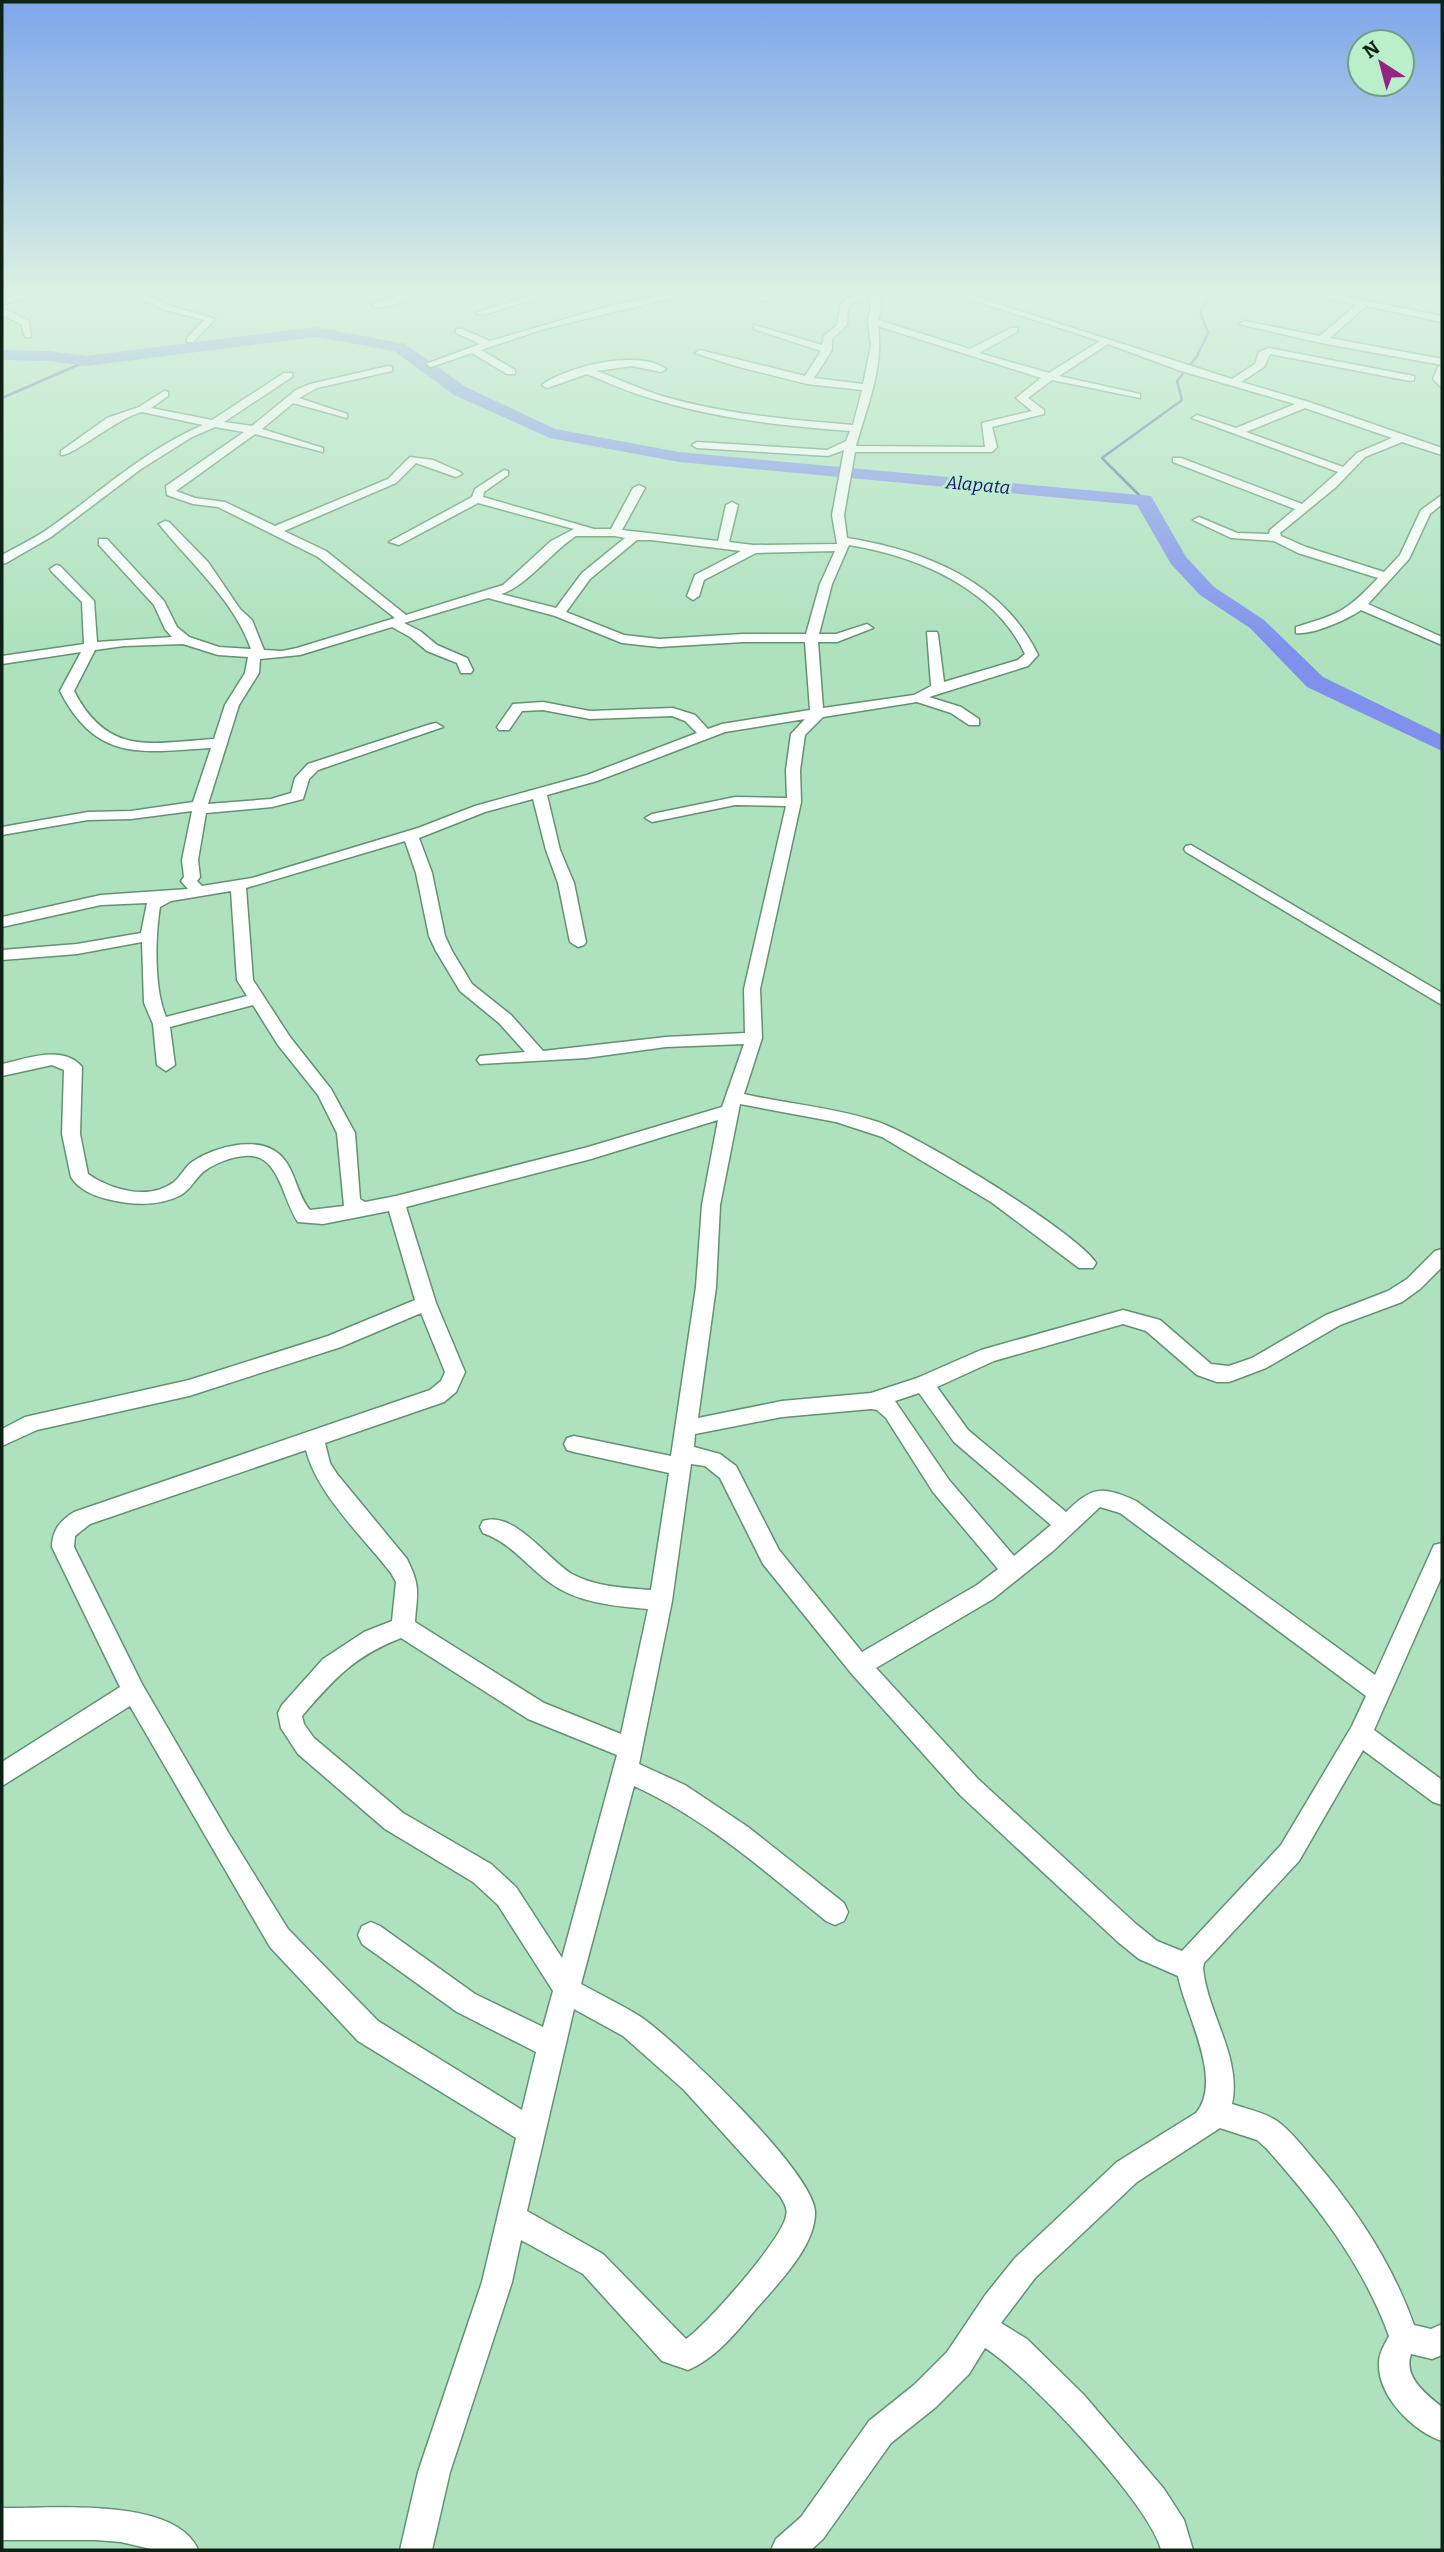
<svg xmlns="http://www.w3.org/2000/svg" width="1444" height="2552" font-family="Bitter,serif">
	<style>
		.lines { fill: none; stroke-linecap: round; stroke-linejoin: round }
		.stream { stroke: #5e6fac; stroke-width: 2.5 }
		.river { fill: #8091ed; fill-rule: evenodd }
		.minor-casing { stroke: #619271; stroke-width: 3 }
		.minor { fill: #fff; fill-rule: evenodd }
		.labels { text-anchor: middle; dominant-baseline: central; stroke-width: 6; stroke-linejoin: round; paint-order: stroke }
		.far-water-label { font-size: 18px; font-style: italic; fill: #1c0e7b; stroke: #bbefcb }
	</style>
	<rect width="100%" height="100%" fill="#aee2be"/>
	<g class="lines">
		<g class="stream">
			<path d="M2,398L87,361"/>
			<path d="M1144,500L1102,458L1182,400L1177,381L1197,356L1208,333L1200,312L1212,291"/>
		</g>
		<path class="river" d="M316,327L405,344L466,387L555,429L679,452L1151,496L1186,557L1214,587L1264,620L1323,677L1442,735V751L1307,687L1250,628L1200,595L1171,564L1137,505L679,462L550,438L454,395L394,351L316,337L87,366L49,361L2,360V350L49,351L87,356Z"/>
		<defs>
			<g id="minor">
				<path d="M29,291H44L2,305V299Z"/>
				<path d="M125,291H137L168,305L215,319L193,342H187V338L204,320L162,309Z"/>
				<path d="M398,291H408L412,295L397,304L377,308L372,305L401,294Z"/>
				<path d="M546,291H561L483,315L475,313Z"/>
				<path d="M682,291H701L544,329L481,350L515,370V374H507L472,353L431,367L426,364L480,344L456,333V329H462L490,341L617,304Z"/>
				<path d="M746,291H757L769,299L761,301Z"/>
				<path d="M866,291H879L881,308L878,320L970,349L1011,328H1017V332L979,353L1049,373L1100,341L944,291H958L1232,379L1255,364L1259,352L1269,348L1414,376V380L1410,381L1270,354L1264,367L1241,382L1309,402L1442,448V455L1402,442L1365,457L1336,487L1280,533L1281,536L1306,547L1384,572L1400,555L1421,510L1442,495V504L1430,514L1409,559L1368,604L1442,637V645L1361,610C1347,620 1312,635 1296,633V627C1339,614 1346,612 1378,578L1298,553L1274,541L1231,538L1193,520L1199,517L1237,533L1269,534L1270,530L1295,509L1173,462V458H1181L1302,504L1338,472L1192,418L1197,415L1236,428L1295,404L1181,371L1108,344L1059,376L1140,394V398L1052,380L1028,398L1044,410V414L992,427L997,447L992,452H855L844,515L847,538C923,550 1003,581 1038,655L1028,666L929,697L961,707L979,719V725H969L951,713L917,702L823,717L805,735L800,770L801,802L760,989L762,1038L744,1094C787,1104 832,1107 875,1121C913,1132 1078,1233 1096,1263L1093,1268H1079L991,1202L882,1137L836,1122L740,1104L720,1205L716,1287L698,1418L782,1401L871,1393L917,1378L981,1350L1123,1310L1160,1320L1211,1364L1229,1366L1252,1358L1326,1315L1388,1291L1407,1279L1435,1251L1442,1249V1267L1420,1289L1402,1302L1340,1325L1266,1368L1229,1382H1217L1197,1375L1146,1331L1123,1324L994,1361L937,1387L968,1430L1066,1512C1093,1486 1102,1486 1136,1501L1375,1675L1434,1545L1442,1543V1576L1374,1730L1442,1780V1805L1433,1802L1363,1750L1299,1861L1204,1963L1203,1968C1207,2013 1242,2057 1232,2104C1246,2109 1264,2112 1277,2121C1291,2131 1303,2147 1314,2160C1356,2209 1392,2263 1414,2325L1431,2329L1442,2324V2355L1432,2359L1411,2354C1403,2377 1426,2394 1442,2407V2441C1413,2431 1377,2396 1379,2362C1379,2353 1385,2344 1389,2336C1363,2264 1316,2204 1266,2148L1257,2140L1220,2128L1137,2182L1035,2278L1001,2323L1027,2339L1084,2395L1164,2489L1184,2520L1193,2550H1161C1151,2505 1027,2374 985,2348L969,2374L936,2407L891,2443L823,2539L811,2550H771L776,2539L801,2517L869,2421L914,2385L947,2352L986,2294L1015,2258L1117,2162L1196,2113C1224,2080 1185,2013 1178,1976L1139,1959L1118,1942L960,1795L851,1673L763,1564L720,1478L705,1466L691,1464L672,1601L639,1764L685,1785L748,1827L844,1903L848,1912L844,1921L835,1925L826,1921C765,1871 706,1819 634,1786L581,1984C601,1995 622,2005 641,2017C676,2041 816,2174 815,2213C815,2244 784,2277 765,2299C742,2324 720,2357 688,2370L662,2361L583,2274L521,2240L512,2282L450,2472L432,2550H400L418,2472L482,2282L516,2138L358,2041L270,1947L130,1706L2,1786V1762L120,1687L52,1547C52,1530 61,1520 74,1512L430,1390L441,1381L445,1372L421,1313L341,1347L189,1396L37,1430L2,1446V1429L25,1417L189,1380L328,1336L415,1300L389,1211L323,1224L298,1222C285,1204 281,1168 260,1158C244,1151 216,1162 203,1172C195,1179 191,1189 181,1195C158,1207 131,1205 107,1199C94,1196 78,1189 71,1177L62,1134L64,1070L52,1065L2,1076V1064C26,1059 63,1044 82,1067L80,1134L88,1174C111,1190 149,1201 174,1182C181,1176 185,1167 192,1162C214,1147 257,1135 279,1154C296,1169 296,1194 310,1210L344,1206L337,1133L318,1095L278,1045L253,1005L170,1027L175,1065L166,1071L157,1065L153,1024L144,1003L142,942L77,954L2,960V950L77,944L141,933L147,903L101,905L2,927V917L101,895L188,889L181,881L184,877L182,860L192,811L131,819L88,820L2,835V827L88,812L131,811L193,802L211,748C141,752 97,763 60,691L81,652L2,664V656L84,644L82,602L52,572L50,569L56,565L60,566L94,601L97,642L172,637L165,629L154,605L99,545V539H107L164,601L177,627L189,637L219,647L251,649C234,600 191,564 159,524L165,521L169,522L208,562L240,609L252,620L264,650L282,651L297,648L395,618L318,557L218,507L193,504L167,495L166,486L244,432L215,427L192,437L141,469L51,537L6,563L2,564V555C16,547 31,540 45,531C97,495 144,450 203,425L142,412C117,418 73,456 61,455V451L107,418L139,407L164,391L168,392V396L151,408L212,420L284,373H292V377L224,422L252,426L296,390L310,384L388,366L392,367V371L317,388L299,398L347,414V418L293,403L262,429L323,448V452L255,434L176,491L195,498L225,502L275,526L388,479L410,457L433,460L460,472L462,474L456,477L416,463L396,483L284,531L326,551L406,615L503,585L551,541L574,529L478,503L399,545L389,542L472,497L475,489L504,470L508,471V475L484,492L483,497L594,529H611L633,488L639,485L645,488L622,530L718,541L726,505L732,502L738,505L729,542L753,545L837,544L832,515L844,450L828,456L697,448L692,445L697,442L827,450L846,441L850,431C784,426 717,419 653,399C630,393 609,383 587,374L547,388L542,385C568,366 638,349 666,369L661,372L632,366L597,371C618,379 640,389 662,396C724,414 789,420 853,425L862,390L807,384L739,367L695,353L700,350L805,376L821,351L754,329V325L822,345L824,336L837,325L840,305L847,298ZM870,296L871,308L868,321L871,346L863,384L814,378L832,350V339L847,325L848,308L853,302ZM878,326L1041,378L1016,398L1032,411L982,423L985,447L856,446C867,406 884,368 878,326ZM1305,408L1392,438L1357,453L1343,467L1246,432ZM576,536H615L625,538L582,573L556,608L501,594C527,586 551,552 576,536ZM637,540H651L741,551L695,575L687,596L693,600L699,596L704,580L756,553L835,551L820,584L806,634H743L659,639L624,635L566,612L590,579ZM849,545C917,556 994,588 1025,654L1018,660L944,682L938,635L937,632H927L931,686L914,695L823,708L818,642H837L873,628L867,624L836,634H819L832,584ZM488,598L555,616L622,643L659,647L743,642H805L810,710L722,724L708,729L695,715L673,708L590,711L543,702L513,704L497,727L499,730H509L522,711L543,710L590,719L672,716L685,721L697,733L587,775L475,806L418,828L252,878L202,886L197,881L200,877L198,860L206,813L272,807L303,799L309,779L318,770L443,727L436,723L431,724L308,764L295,778L291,793L271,799L208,804L239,705L259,673L260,659L300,655L392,627L410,637L427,651L457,663L461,673H471L473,670L467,658L437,645L420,631L404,623ZM183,644L218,655L248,657L245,673L225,705L214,739C151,743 108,757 74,691L95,650L124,646ZM805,719L791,734L786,770L787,798L735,797L652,814L645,818L652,822L735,805L786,806L744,989L745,1033L666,1037L543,1051L511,1015L472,984L452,951L445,936L432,873L419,838L485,812L533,799L546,850L558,883L570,942L578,947L584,945L586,942L574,883L560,850L547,795L597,781L725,732ZM405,841L416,873L429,936L436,951L460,991L499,1023L525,1052L480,1056L477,1060L480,1064L586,1058L666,1047L744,1044L722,1107L588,1147L396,1196L365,1202L360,1199L355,1133L331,1089L290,1037L253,980L246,888ZM231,891L237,980L247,996L166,1017C154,989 155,938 160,907L171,901ZM718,1120L702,1205L696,1287L671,1456L574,1436L567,1438L564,1444L567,1450L574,1452L669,1473L651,1590C625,1588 596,1587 572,1574C548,1560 514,1510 483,1521L480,1527L483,1533C511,1543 526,1565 549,1582C577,1603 614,1606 648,1609L621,1734L544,1703L415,1622C417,1592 421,1587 407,1559L337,1474L330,1463L325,1443L444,1402L456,1392L465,1372L436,1303L406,1207L591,1159ZM919,1393L954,1442L1051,1525L1014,1556L949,1480L895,1401ZM871,1409L877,1410L886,1418L933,1492L998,1569L977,1585L862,1652L779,1550L736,1466L720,1454L694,1447L695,1434L782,1417ZM306,1450C317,1494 363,1537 391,1573L396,1582L392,1621L364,1632L323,1659L282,1705L278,1713L281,1728L298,1754L385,1829L473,1882L498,1905L553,1991L543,2027L475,1994L380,1926L371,1922L362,1926L358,1935L362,1944L457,2012L536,2052L522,2110L378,2021L288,1929L228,1832L142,1684L74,1547L75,1536L90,1524ZM1100,1507L1120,1513L1366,1696L1352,1726L1281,1845L1182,1951L1157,1941L1136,1924L978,1779L876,1668L993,1599L1053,1551ZM401,1638L528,1719L617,1755L562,1958L516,1887L491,1864L403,1813L314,1738L304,1724L302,1716C334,1679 354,1656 401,1638ZM574,2009L623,2036L684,2090L780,2196C784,2203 788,2208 786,2216C783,2238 706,2326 686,2339L603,2254L527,2211Z"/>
				<path d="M1298,291H1317L1442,316V322L1366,306L1330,338L1442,359V365L1321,343L1239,324L1244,321L1320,336L1356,305Z"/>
				<path d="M2,308L29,321L31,337H25L21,324L2,315Z"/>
				<path d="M1442,366V388L1433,379L1438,367Z"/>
				<path d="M1191,845L1442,993V1005L1186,852L1184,849L1186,846Z"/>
				<path d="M2,2508C50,2509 176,2496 198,2550H155L121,2542L96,2540H2Z"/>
			</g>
		</defs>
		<use href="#minor" class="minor-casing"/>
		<use href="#minor" class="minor"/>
	</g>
	<linearGradient id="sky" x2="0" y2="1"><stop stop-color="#7ea6ea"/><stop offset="0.45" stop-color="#dbf2e2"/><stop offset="1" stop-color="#dbf2e2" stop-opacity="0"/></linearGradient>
	<rect width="1444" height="648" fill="url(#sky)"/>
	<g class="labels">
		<g class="far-water-label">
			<text transform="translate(978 485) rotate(5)">Alapata</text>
		</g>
	</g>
	<rect width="1444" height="2552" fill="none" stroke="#0d2114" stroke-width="7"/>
	<g transform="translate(1381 63) rotate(324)"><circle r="33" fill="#bbefcb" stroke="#759d82" stroke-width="2"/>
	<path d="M0-5L12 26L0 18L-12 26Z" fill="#942484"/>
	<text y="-10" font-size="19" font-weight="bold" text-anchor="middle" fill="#0d2114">N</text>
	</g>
</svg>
